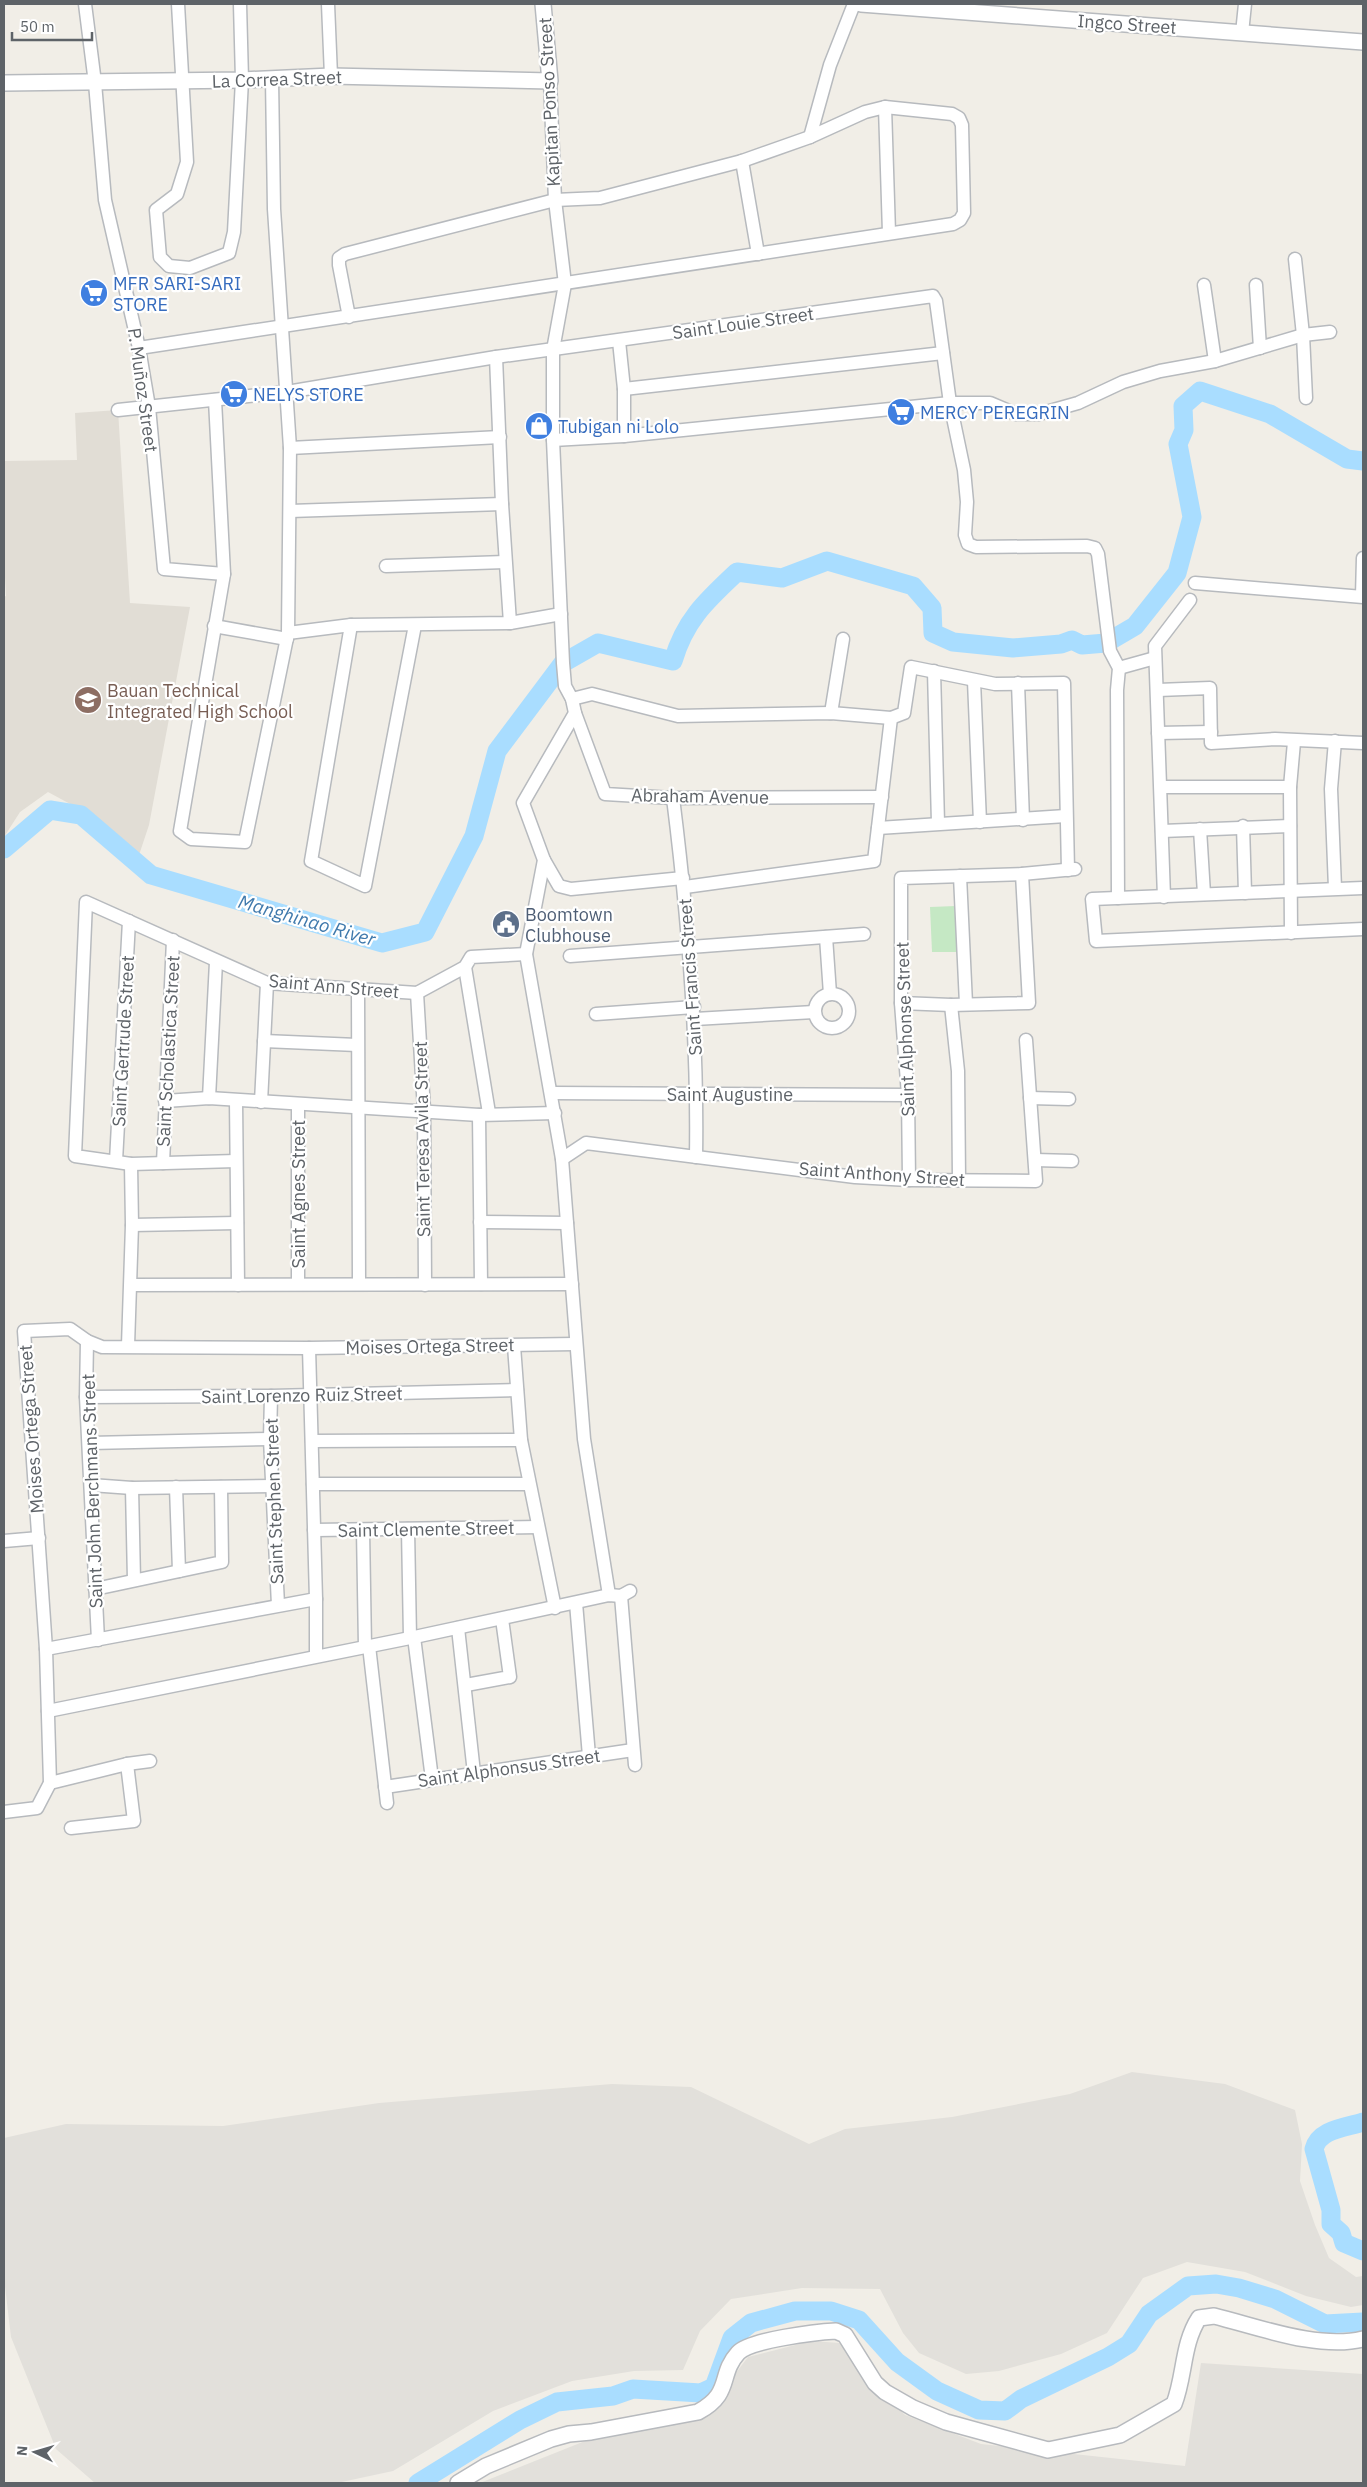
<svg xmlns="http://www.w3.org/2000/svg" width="1367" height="2487" font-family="'IBM Plex Sans',sans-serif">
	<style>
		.industrial { fill: #e2e0db }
		.education { fill: #e1ddd5 }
		.green { fill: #c5e8c4 }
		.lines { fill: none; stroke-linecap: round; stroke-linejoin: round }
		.river { stroke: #a9ddff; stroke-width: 19 }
		.minor-casing { stroke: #b7babe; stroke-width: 15 }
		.tertiary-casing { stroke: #b7babe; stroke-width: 18 }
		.minor { stroke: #fff; stroke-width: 12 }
		.tertiary { stroke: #fff; stroke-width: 15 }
		.labels { text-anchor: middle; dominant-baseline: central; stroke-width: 4.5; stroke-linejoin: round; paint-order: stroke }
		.street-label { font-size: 18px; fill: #5e6368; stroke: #fff }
		.shop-label { font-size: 18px; fill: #366cbe; stroke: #fff; text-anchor: start }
		.education-label { font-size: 18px; fill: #785e54; stroke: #fff; text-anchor: start }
		.service-label { font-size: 18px; fill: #4e5e75; stroke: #fff; text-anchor: start }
		.water-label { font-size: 19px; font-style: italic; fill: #3f79ac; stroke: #fff }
	</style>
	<rect width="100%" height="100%" fill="#f1eee7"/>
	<g class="industrial">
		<path d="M1132,2072L1225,2084L1295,2110L1302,2144L1300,2181L1315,2225L1329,2258L1356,2277L1363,2276V2305L1351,2307L1306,2296L1245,2272L1187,2262L1143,2278L1107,2333L1061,2354L999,2371L966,2374L919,2353L903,2333L880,2289L802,2288L731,2299L700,2331L683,2370L634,2371L572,2381L493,2411L393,2471L337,2483H95L56,2449L11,2337L4,2278V2138L66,2124L223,2126L379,2103L612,2084L691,2087L809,2144L845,2129L952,2117L1070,2094Z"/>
		<path d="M811,2341L840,2343L854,2364L905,2415L981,2444L1185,2466L1201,2363L1363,2374V2483H480L605,2433L720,2407L732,2378L748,2357Z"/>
	</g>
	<path class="education" d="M118,410L130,603L190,607L149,825L139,855L85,812L48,792L20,812L4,837V597L6,596L4,559V461L77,460L75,413Z"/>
	<path class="green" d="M956,906L957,952H932L930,907Z"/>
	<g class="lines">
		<g class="river">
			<path d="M4,849L50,810L81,815L151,875L382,943L425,932L474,836L497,751L563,663L598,643L673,661C685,620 706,601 737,572L782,578L827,561L913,586L932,608L933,633L953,642L1013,648L1061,644L1072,640L1082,645L1106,643L1135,626L1177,573L1192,517L1178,444L1184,430L1183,406L1200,391L1270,414L1347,459L1363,461"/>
			<path d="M1363,2122C1345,2128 1319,2129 1314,2149L1331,2210V2224L1341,2233L1344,2243L1363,2251"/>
			<path d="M418,2483L520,2420L557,2402L613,2396L633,2389L701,2393L714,2387L732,2338L751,2323L795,2311H831L859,2320L897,2362L937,2391L979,2410L1005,2411L1021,2399L1108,2357L1129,2344L1149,2314L1188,2286L1216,2284L1239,2288L1275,2299L1325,2324L1363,2322"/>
		</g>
		<defs>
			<g id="minor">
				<path d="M85,4L95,83L105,200L139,348L149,407L164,569L224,574"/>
				<path d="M178,4L187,162L177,194L156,210L160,257L169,266L190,268L229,253L234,232L242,80L240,4"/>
				<path d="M328,4L331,76"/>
				<path d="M1242,33L1245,4"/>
				<path d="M550,81L555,200L565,284L553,350V440L563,663L565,686L572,699L575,713L523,803L544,860L526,954L562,1159L584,1439L609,1595"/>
				<path d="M885,107L889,233"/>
				<path d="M810,137L830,65L854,4"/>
				<path d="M742,161L758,254"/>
				<path d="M1295,259L1303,335L1306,398"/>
				<path d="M1204,285L1215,361"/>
				<path d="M1256,285L1260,348"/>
				<path d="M619,341L624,389V436"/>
				<path d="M139,348L953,224L960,220L964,213L962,125L959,118L952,114L885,107L865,112L810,137L742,161L600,198L555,200L345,254L339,258V265L349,317"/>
				<path d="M496,357L502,504L510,623"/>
				<path d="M624,389L943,353"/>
				<path d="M215,400L224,574L180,831L191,839L245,842L288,633L290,448L274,209L272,79"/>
				<path d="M118,410L287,392L496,357L933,296L936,301L950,403L964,470L967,502L965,535L968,544L976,547L1087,546L1095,548L1098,554L1110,651L1119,668L1117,690L1118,898"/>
				<path d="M553,440L624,436L950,403H990L1016,414H1039L1078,403L1123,382L1160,371L1215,361L1303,335L1330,332"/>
				<path d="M290,448L500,437"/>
				<path d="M290,511L502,504"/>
				<path d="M386,566L505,562"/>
				<path d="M1195,583L1363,597"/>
				<path d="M1362,596L1363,558"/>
				<path d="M351,625L311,861L365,886L415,625"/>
				<path d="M214,626L287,639"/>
				<path d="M288,633L351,625L510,623L561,614"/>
				<path d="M1119,668L1155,658"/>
				<path d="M934,671L938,823"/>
				<path d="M974,681L980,822"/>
				<path d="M1018,683L1023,820"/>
				<path d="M1158,690L1210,688L1211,743L1275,739L1363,743"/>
				<path d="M572,699L592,694L678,716L831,713L891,718L904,713L911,667L995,684L1064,683L1068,870"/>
				<path d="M575,713L605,794L673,798L882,797"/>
				<path d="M831,713L843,639"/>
				<path d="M1158,733L1211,732"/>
				<path d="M1335,741L1331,789L1335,888"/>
				<path d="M1161,787H1290"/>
				<path d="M673,798C688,917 698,1036 696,1157"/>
				<path d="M1243,826L1245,893"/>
				<path d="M878,828L1066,816"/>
				<path d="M1200,829L1204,894"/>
				<path d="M1162,831L1290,826"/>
				<path d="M544,860L559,886L571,889L683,878"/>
				<path d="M960,876L966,1004"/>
				<path d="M685,887L874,861L891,718"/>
				<path d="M1363,888L1092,899L1096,941L1363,929"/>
				<path d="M1164,897L1155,646L1190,600"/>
				<path d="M1291,933L1290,787L1294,742"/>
				<path d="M826,937L830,994"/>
				<path d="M570,956L864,934"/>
				<path d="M465,967L489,1113"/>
				<path d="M358,989L359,1284"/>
				<path d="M417,993L424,1110L425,1285"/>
				<circle cx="832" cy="1011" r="17"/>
				<path d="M901,1003L951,1005L1029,1003L1022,874"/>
				<path d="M951,1005L958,1071L959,1180"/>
				<path d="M596,1014L694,1007"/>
				<path d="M695,1019L814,1012"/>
				<path d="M264,1041L357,1045"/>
				<path d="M552,1093L908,1095"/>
				<path d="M209,1098L216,962"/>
				<path d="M1030,1098L1069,1099"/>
				<path d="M165,1101L209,1098L479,1115L555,1113"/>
				<path d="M236,1101L238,1285"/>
				<path d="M261,1102L267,983"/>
				<path d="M298,1105V1284"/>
				<path d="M479,1115L481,1284"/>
				<path d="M562,1159L586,1143L855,1177L909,1180L1036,1181L1026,1040"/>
				<path d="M1035,1160L1072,1161"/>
				<path d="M116,1161L129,921"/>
				<path d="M236,1161L131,1164L75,1156L86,902L267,983L417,993L465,967L471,957L526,954"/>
				<path d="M163,1163L173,940"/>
				<path d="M909,1180L908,1095L901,1003V878L1022,874L1075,869"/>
				<path d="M480,1222L567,1223"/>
				<path d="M132,1225L237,1223"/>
				<path d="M131,1285L572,1284"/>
				<path d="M87,1341L86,1397L98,1640"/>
				<path d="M128,1346L132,1225L131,1164"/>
				<path d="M514,1346L521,1440L555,1608"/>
				<path d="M309,1348L316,1599V1656"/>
				<path d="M271,1396L270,1439L278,1605"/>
				<path d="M86,1397L271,1396L517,1390"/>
				<path d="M312,1441L521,1440"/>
				<path d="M90,1443L270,1439"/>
				<path d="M313,1484H529"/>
				<path d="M91,1485L132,1488L273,1486"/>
				<path d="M176,1487L179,1571"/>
				<path d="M132,1488L134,1580"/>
				<path d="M408,1529L410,1638"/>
				<path d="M314,1530L538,1527"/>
				<path d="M363,1530L365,1647"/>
				<path d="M4,1541L39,1538"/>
				<path d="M95,1589L222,1562L221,1487"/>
				<path d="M621,1596L635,1765"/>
				<path d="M576,1603L589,1756"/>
				<path d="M458,1628L474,1773"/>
				<path d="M414,1637L432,1779"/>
				<path d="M369,1646L387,1803"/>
				<path d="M46,1649L316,1599"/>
				<path d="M466,1685L510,1677L502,1619"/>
				<path d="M48,1711L410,1638L609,1595L621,1596L630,1591"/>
				<path d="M50,1783L127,1764L150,1761"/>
				<path d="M385,1787L633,1750"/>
				<path d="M4,1812L37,1808L50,1783L46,1649L24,1331L70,1329L87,1341L102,1347L309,1348L575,1344"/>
				<path d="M71,1828L134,1821L127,1764"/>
			</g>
			<g id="tertiary">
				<path d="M861,4L1363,42"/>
				<path d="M4,83L242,80L331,76L550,81L543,4"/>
				<path d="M458,2483L486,2466L551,2439L569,2434L591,2432L698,2412C733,2393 718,2375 738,2353C750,2340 816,2332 836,2331L845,2335L875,2383L885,2392L913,2408L946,2422L1048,2450L1120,2435L1174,2404C1185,2376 1182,2344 1199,2318L1214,2316C1259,2327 1318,2350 1363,2339"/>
			</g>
		</defs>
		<use href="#minor" class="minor-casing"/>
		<use href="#tertiary" class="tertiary-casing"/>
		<use href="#minor" class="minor"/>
		<use href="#tertiary" class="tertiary"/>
	</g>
	<defs>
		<symbol id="supermarket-disc" viewBox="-11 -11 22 22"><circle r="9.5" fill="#3f7fe0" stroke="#fff"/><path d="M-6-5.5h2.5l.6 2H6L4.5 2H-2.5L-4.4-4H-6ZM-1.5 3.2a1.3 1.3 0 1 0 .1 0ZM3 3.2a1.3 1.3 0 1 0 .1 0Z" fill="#fff"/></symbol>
		<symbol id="shop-disc" viewBox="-11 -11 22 22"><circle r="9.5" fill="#3f7fe0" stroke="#fff"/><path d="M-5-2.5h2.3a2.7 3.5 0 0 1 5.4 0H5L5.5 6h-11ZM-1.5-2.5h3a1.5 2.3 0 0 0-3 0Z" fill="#fff"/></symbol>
		<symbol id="school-disc" viewBox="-11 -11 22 22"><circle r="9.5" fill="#8d6e63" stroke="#fff"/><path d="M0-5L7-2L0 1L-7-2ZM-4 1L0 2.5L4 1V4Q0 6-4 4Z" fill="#fff"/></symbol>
		<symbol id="civic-disc" viewBox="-11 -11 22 22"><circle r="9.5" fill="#5c6f8a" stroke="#fff"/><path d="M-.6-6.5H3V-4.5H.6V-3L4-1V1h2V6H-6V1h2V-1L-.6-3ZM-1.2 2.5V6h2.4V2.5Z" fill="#fff"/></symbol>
	</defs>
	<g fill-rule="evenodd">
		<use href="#supermarket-disc" x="78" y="277" width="32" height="32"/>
		<use href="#supermarket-disc" x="218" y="378" width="32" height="32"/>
		<use href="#supermarket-disc" x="885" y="396" width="32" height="32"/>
		<use href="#shop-disc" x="523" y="410" width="32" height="32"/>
		<use href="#school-disc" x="72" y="684" width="32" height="32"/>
		<use href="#civic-disc" x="490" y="908" width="32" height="32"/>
	</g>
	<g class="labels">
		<g class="street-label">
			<text transform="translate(1127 24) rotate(4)">Ingco Street</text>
			<text transform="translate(277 79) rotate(-2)">La Correa Street</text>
			<text transform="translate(549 102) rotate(-93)">Kapitan Ponso Street</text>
			<text transform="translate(743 323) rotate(-8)">Saint Louie Street</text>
			<text transform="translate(143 390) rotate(82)">P. Muñoz Street</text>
			<text transform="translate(700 796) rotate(1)">Abraham Avenue</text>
			<text transform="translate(690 977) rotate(-94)">Saint Francis Street</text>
			<text transform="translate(334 986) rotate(5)">Saint Ann Street</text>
			<text transform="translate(905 1029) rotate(-92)">Saint Alphonse Street</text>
			<text transform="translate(123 1041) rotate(-87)">Saint Gertrude Street</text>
			<text transform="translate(168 1051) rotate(-87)">Saint Scholastica Street</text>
			<text x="730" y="1094">Saint Augustine</text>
			<text transform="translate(422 1139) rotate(-91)">Saint Teresa Avila Street</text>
			<text transform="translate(882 1174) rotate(4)">Saint Anthony Street</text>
			<text transform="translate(298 1194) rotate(-90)">Saint Agnes Street</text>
			<text transform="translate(430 1346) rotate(-1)">Moises Ortega Street</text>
			<text transform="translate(302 1395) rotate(-1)">Saint Lorenzo Ruiz Street</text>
			<text transform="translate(31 1429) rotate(-94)">Moises Ortega Street</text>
			<text transform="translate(92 1491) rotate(-92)">Saint John Berchmans Street</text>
			<text transform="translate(274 1501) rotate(-92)">Saint Stephen Street</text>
			<text transform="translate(426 1529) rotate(-1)">Saint Clemente Street</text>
			<text transform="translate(509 1768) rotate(-8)">Saint Alphonsus Street</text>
		</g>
		<g class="shop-label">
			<text x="113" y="283">MFR SARI-SARI<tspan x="113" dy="21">STORE</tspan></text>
			<text x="253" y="394">NELYS STORE</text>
			<text x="920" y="412">MERCY PEREGRIN</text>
			<text x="558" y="426">Tubigan ni Lolo</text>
		</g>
		<g class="education-label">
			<text x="107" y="690">Bauan Technical<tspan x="107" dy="21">Integrated High School</tspan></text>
		</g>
		<g class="service-label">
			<text x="525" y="914">Boomtown<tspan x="525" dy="21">Clubhouse</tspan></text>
		</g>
		<g class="water-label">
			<text transform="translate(307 920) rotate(16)">Manghinao River</text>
		</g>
	</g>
	<rect width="1367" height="2487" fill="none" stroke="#5e6368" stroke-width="10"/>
	<g transform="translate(35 2452) rotate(275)" stroke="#ffffff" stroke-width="4" paint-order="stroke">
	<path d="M0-4L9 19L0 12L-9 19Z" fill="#5e6368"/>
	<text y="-8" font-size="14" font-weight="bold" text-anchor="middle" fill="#5e6368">N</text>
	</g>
	<path d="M12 32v8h80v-8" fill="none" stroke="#5e6368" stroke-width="2.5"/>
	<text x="20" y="32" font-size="15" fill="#5e6368" stroke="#ffffff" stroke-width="4" paint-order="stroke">50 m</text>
</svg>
